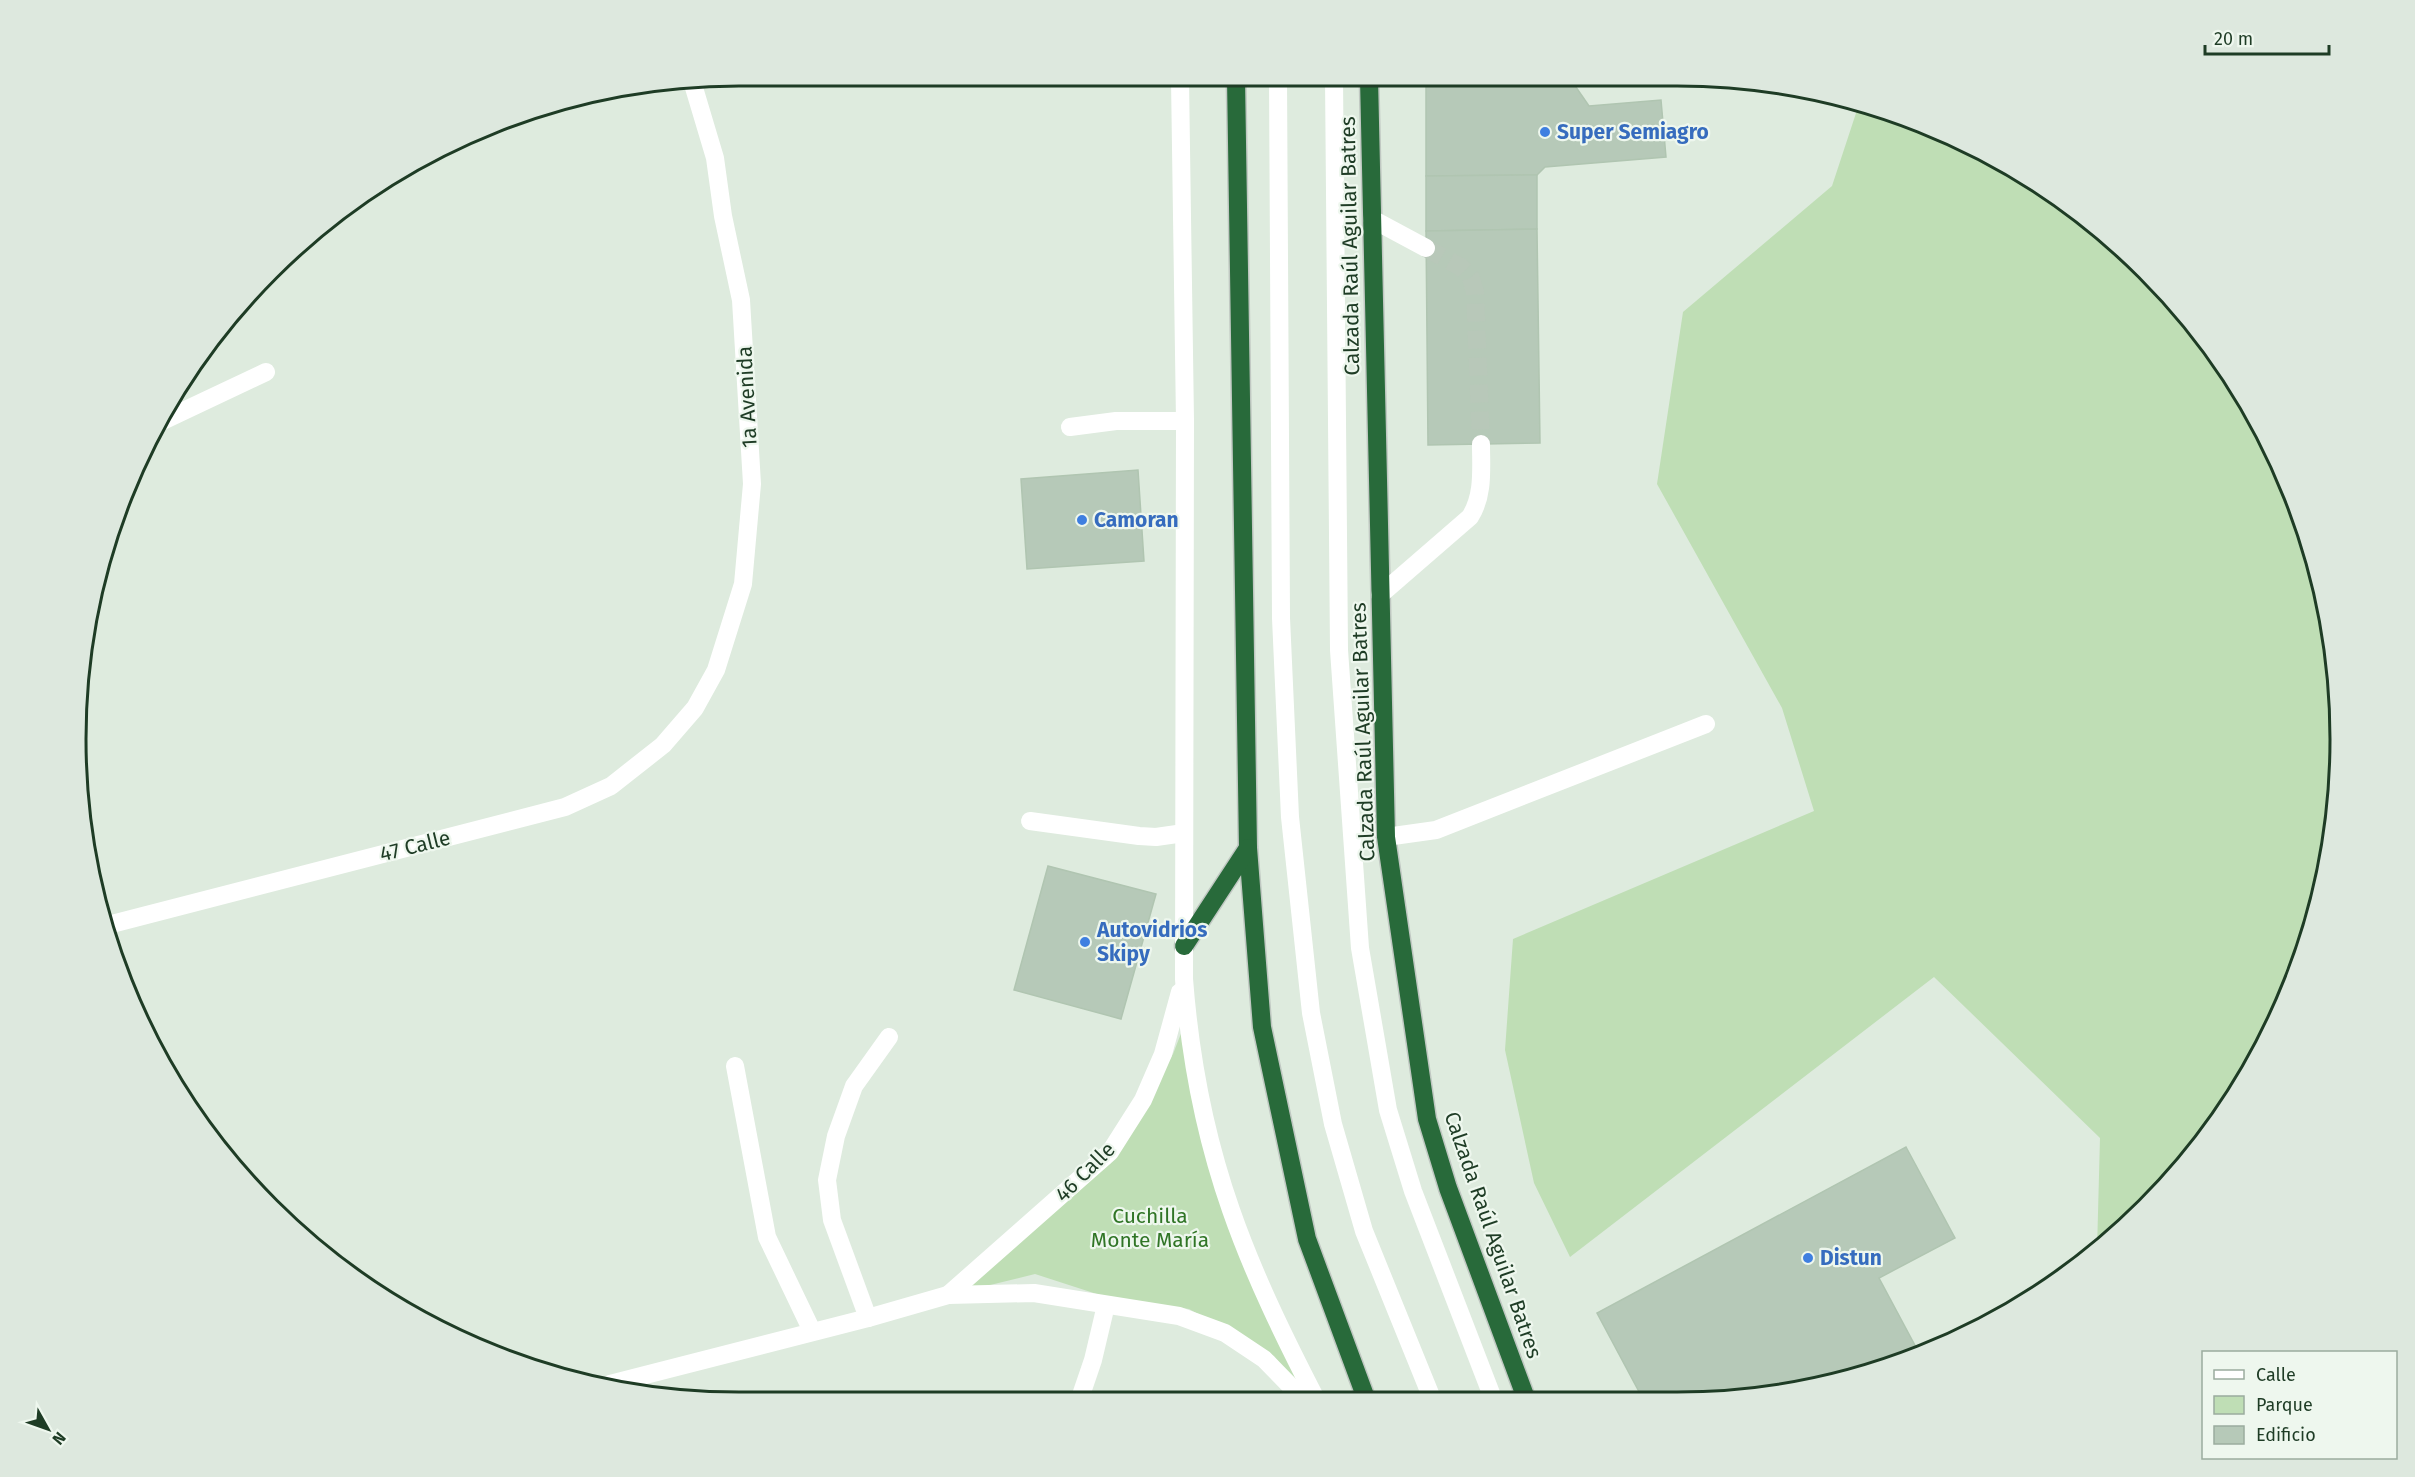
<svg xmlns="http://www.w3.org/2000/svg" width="2415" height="1477" font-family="'Fira Sans',sans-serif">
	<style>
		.green { fill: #bfdeb5 }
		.building { fill: #b6c9b8; stroke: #b0c5b1; stroke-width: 1.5 }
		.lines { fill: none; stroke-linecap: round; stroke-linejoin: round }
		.minor-tunnel { stroke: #b8c8b9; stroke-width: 18; stroke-dasharray: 18 9; stroke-linecap: butt }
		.highway-casing { stroke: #c0c8c2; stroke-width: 21 }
		.minor { stroke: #fff; stroke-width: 18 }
		.highway { stroke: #286a3a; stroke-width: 18 }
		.shop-dot { fill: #3f7fe0; stroke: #eef7ee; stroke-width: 2 }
		.labels { text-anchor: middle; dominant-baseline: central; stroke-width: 4.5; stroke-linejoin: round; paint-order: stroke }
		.shop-label { font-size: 21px; font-weight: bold; fill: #366cbe; stroke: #eef7ee; text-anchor: start }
		.street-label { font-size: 21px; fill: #1e3c25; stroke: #eef7ee }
		.park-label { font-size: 21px; fill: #307526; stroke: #eef7ee }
		.rim { fill: none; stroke: #1e3c25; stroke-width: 3 }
	</style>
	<rect width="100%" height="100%" fill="#deebde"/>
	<g class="green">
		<path d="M1859,104L1890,110L2045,187L2146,270L2228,370L2290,485L2327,609L2340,739L2327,868L2289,993L2228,1107L2114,1237L2097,1250L2100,1138L1934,977L1570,1257L1534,1183L1505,1050L1513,939L1814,811L1782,708L1657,484L1683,312L1832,186Z"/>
		<path d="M1187,1018L1216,1192L1310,1401L1274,1356L1189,1309L1106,1297L1035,1274L949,1295L1110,1164L1173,1054Z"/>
	</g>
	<g class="building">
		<path d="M1569,77L1589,106L1661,100L1666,157L1545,167L1537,175L1426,176V78Z"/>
		<path d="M1537,175V229L1426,231V176Z"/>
		<path d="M1537,229L1540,443L1428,445L1426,231Z"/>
		<path d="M1138,470L1144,561L1027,569L1021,479Z"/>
		<path d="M1048,866L1156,894L1121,1019L1014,990Z"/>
		<path d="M1906,1147L1955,1238L1879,1278L1919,1353L1889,1367L1720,1401H1644L1597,1313Z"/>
	</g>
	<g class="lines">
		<path class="minor-tunnel" d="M1426,248L1461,267L1471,278L1475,292L1481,444"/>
		<defs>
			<g id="highway">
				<path d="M1236,78L1248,848L1262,1027L1307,1239L1367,1401"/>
				<path d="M1369,78L1386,837L1427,1119L1448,1188L1527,1401"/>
				<path d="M1184,946L1248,848"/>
			</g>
		</defs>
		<use href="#highway" class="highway-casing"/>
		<g class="minor">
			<path d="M1278,78L1281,618L1290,817L1311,1013L1333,1124L1364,1231L1433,1401"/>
			<path d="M1334,78L1339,650L1360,948L1388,1110L1413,1191L1494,1401"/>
			<path d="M1180,79L1185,421L1184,979C1190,1057 1205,1136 1231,1210C1254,1276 1285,1339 1317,1401"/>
			<path d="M1372,219L1426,248"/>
			<path d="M156,424L266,372"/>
			<path d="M1070,427L1116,421H1185"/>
			<path d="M1380,595L1470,517C1484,495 1481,469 1481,444"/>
			<path d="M1030,821L1139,836L1156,837L1184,833"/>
			<path d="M1386,837L1436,830L1706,724"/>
			<path d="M104,926L565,807L611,786L663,745L695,708L716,670L743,584L752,484L741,300L723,216L715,158L692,81"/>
			<path d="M735,1066L767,1237L812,1331"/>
			<path d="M948,1295L1110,1152L1143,1100L1163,1054L1180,992"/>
			<path d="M868,1318L832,1220L827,1180L836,1136L854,1086L889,1037"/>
			<path d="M610,1384L868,1318L948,1295L1034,1293L1179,1316L1225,1333L1264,1359L1305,1401"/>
			<path d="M1079,1401L1093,1360L1106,1305"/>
		</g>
		<use href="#highway" class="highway"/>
	</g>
	<g class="shop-dot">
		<circle cx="1545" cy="132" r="6"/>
		<circle cx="1082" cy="520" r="6"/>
		<circle cx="1085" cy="942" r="6"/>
		<circle cx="1808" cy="1258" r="6"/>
	</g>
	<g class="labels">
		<g class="shop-label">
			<text x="1557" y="132">Super Semiagro</text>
			<text x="1094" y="520">Camoran</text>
			<text x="1097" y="930">Autovidrios<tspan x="1097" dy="24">Skipy</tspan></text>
			<text x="1820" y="1258">Distun</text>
		</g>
		<g class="street-label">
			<text transform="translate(1350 246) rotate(-91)">Calzada Raúl Aguilar Batres</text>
			<text transform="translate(747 397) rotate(-93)">1a Avenida</text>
			<text transform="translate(1363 732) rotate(-92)">Calzada Raúl Aguilar Batres</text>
			<text transform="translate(415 846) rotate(-14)">47 Calle</text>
			<text transform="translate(1085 1172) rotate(-45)">46 Calle</text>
			<text transform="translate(1493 1235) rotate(71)">Calzada Raúl Aguilar Batres</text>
		</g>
		<g class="park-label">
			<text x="1150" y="1216">Cuchilla<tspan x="1150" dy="24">Monte María</tspan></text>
		</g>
	</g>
	<path d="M0 0H2415V1477H0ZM739 86H1677A653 653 0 0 1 2330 739V739A653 653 0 0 1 1677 1392H739A653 653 0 0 1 86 739V739A653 653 0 0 1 739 86Z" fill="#dde8de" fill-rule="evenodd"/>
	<path class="rim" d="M739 86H1677A653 653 0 0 1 2330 739V739A653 653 0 0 1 1677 1392H739A653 653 0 0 1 86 739V739A653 653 0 0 1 739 86Z"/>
	<rect x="2202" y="1351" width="195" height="108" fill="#eef7ee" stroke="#9bac9e" stroke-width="1.5"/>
	<rect x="2214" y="1370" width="30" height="9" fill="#ffffff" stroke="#9bac9e" stroke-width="1.5"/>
	<text x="2256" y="1381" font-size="18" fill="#1e3c25">Calle</text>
	<rect x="2214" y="1396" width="30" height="18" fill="#bfdeb5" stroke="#9bac9e" stroke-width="1.5"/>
	<text x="2256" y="1411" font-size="18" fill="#1e3c25">Parque</text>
	<rect x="2214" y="1426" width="30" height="18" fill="#b6c9b8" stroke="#9bac9e" stroke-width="1.5"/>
	<text x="2256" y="1441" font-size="18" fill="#1e3c25">Edificio</text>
	<g transform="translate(48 1429) rotate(130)" stroke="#eef7ee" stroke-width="4.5" paint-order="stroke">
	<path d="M0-4.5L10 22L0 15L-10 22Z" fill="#1e3c25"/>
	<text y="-9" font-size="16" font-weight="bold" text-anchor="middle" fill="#1e3c25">N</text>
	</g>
	<path d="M2205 45v9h124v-9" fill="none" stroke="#1e3c25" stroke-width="3"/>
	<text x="2214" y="45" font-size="18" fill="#1e3c25" stroke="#eef7ee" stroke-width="4.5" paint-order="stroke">20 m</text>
</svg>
